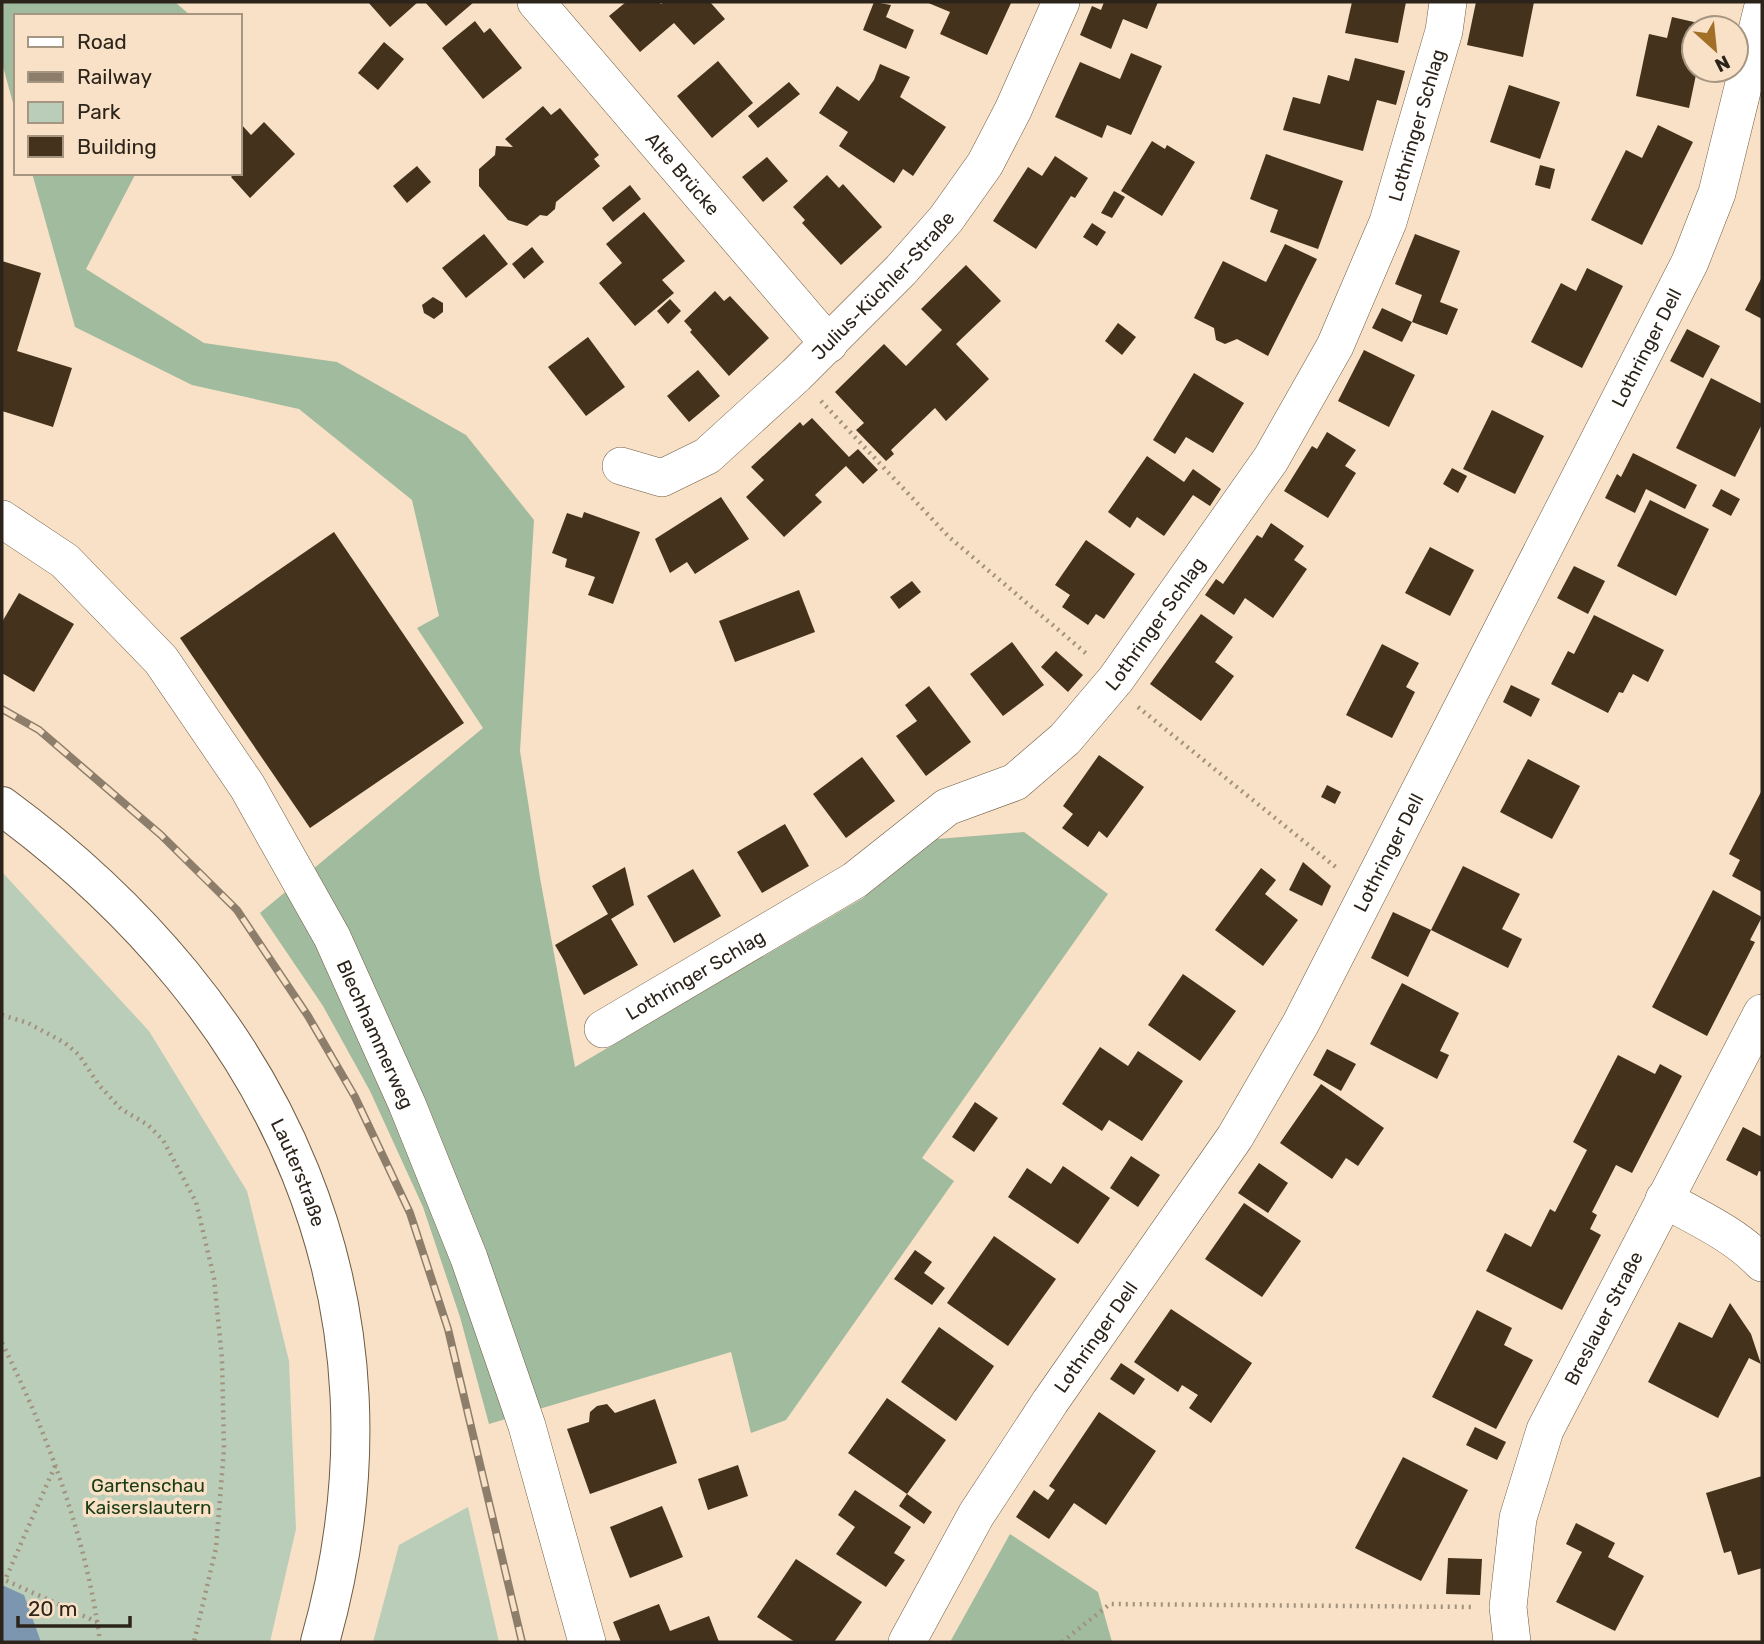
<svg xmlns="http://www.w3.org/2000/svg" width="1764" height="1644" font-family="Rubik,sans-serif">
	<style>
		.green { fill: #bacdb8 }
		.forest { fill: #a1bb9e }
		.water { fill: #7c96b0 }
		.building { fill: #44321c }
		.lines { fill: none; stroke-linecap: round; stroke-linejoin: round }
		.street-casing { stroke: #6e5b43; stroke-width: 38 }
		.secondary-casing { stroke: #6e5b43; stroke-width: 40 }
		.path { stroke: #a1917d; stroke-width: 4.5; stroke-dasharray: 2 5; stroke-linecap: butt }
		.street { stroke: #fff; stroke-width: 37 }
		.secondary { stroke: #fff; stroke-width: 38 }
		.rail-casing { stroke: #8d7e6c; stroke-width: 8 }
		.rail { stroke: #f8e1c6; stroke-width: 5; stroke-dasharray: 16; stroke-linecap: butt }
		.labels { text-anchor: middle; dominant-baseline: central; stroke-width: 7; stroke-linejoin: round; paint-order: stroke }
		.street-label { font-size: 19px; fill: #2c241a; stroke: #f8e1c6 }
		.park-label { font-size: 19px; fill: #183c14; stroke: #f8e1c6 }
	</style>
	<rect width="100%" height="100%" fill="#f8e1c6"/>
	<g class="green">
		<path d="M2,872L149,1031L247,1191L289,1361L296,1529L270,1642H2Z"/>
		<path d="M468,1507L499,1642H373L399,1545Z"/>
	</g>
	<g class="forest">
		<path d="M2,2H175L191,16H16V114L2,63Z"/>
		<path d="M32,173H136L86,269L204,343L337,362L466,435L534,520L520,751L540,878L575,1067L863,898L937,839L1024,832L1108,894L922,1158L954,1181L786,1420L751,1433L731,1352L489,1424L460,1317L423,1207L370,1091L323,1006L260,913L483,728L417,628L439,616L412,500L299,409L192,385L75,327Z"/>
		<path d="M1010,1534L1098,1592L1112,1642H950Z"/>
	</g>
	<path class="water" d="M2,1585L24,1595L41,1642H2Z"/>
	<g class="building">
		<path d="M368,2H418L390,27Z"/>
		<path d="M425,2H474L446,26Z"/>
		<path d="M626,2H659L661,4L664,2H710L725,19L694,45L674,23L640,52L609,16Z"/>
		<path d="M874,2L891,5L886,17L914,30L906,49L863,30Z"/>
		<path d="M926,2H1007L1011,3L987,55L940,34L950,12Z"/>
		<path d="M1104,2H1158L1147,29L1123,19L1111,49L1080,35L1092,6L1101,10Z"/>
		<path d="M1352,2H1406L1398,43L1345,33Z"/>
		<path d="M1476,2H1534L1523,57L1467,45Z"/>
		<path d="M1672,17L1707,25L1706,28H1694V70H1697L1689,108L1636,96L1649,34L1667,38Z"/>
		<path d="M475,21L484,33L490,28L522,68L483,99L442,48Z"/>
		<path d="M384,42L404,59L378,90L358,73Z"/>
		<path d="M1131,53L1162,66L1131,135L1107,125L1102,138L1055,117L1080,62L1120,79Z"/>
		<path d="M1355,58L1405,71L1396,105L1377,100L1363,151L1283,130L1293,97L1320,104L1328,75L1349,81Z"/>
		<path d="M718,61L753,103L712,138L677,96Z"/>
		<path d="M880,64L910,77L900,97L946,127L913,176L903,169L894,183L839,146L848,132L819,113L837,86L859,101L874,80Z"/>
		<path d="M789,82L800,94L758,128L748,116Z"/>
		<path d="M1509,85L1560,102L1540,159L1490,142Z"/>
		<path d="M543,106L551,115L560,108L599,155L594,159L600,166L556,202L555,209L547,216L540,215L527,226L508,220L479,186V169L495,155L496,146L513,147L505,139Z"/>
		<path d="M264,122L295,154L250,198L231,177L235,173H240V123L251,135Z"/>
		<path d="M1658,125L1693,142L1642,245L1591,220L1626,150L1642,158Z"/>
		<path d="M1152,141L1165,149L1167,145L1195,162L1162,216L1121,191Z"/>
		<path d="M1266,154L1343,181L1318,249L1270,232L1278,210L1250,199Z"/>
		<path d="M1055,156L1088,178L1075,198L1071,196L1036,249L993,221L1028,167L1042,176Z"/>
		<path d="M767,157L788,181L763,202L742,177Z"/>
		<path d="M1540,165L1555,169L1550,189L1535,185Z"/>
		<path d="M417,166L431,182L407,203L393,186Z"/>
		<path d="M827,175L839,188L843,184L882,227L841,265L802,223L805,220L793,207Z"/>
		<path d="M630,185L641,199L613,222L602,208Z"/>
		<path d="M1114,191L1125,197L1112,218L1101,213Z"/>
		<path d="M644,212L685,261L662,280L674,293L635,326L599,283L622,263L606,244Z"/>
		<path d="M1092,223L1106,232L1097,246L1083,237Z"/>
		<path d="M484,234L508,264L466,298L442,268Z"/>
		<path d="M1415,234L1460,251L1440,302L1458,309L1447,335L1412,322L1422,295L1395,284Z"/>
		<path d="M1285,244L1317,259L1268,356L1237,339L1225,344L1216,340L1214,328L1194,318L1223,261L1266,282Z"/>
		<path d="M532,247L544,262L524,279L512,264Z"/>
		<path d="M2,261L41,273L17,351L72,368L53,427L2,411Z"/>
		<path d="M966,265L1001,301L956,344L989,379L946,421L935,408L891,450L894,454L886,461L856,430L864,423L835,392L884,344L906,366L942,330L921,309Z"/>
		<path d="M1587,268L1623,286L1582,368L1531,342L1561,283L1576,291Z"/>
		<path d="M1762,277V319L1745,310Z"/>
		<path d="M715,291L724,301L730,296L769,338L729,376L690,332L692,330L684,321Z"/>
		<path d="M433,297L443,303V312L434,319L424,313L422,305Z"/>
		<path d="M670,299L681,311L668,324L657,311Z"/>
		<path d="M1382,308L1412,322L1402,342L1372,328Z"/>
		<path d="M1118,323L1136,337L1122,355L1105,341Z"/>
		<path d="M1687,329L1720,346L1703,378L1670,361Z"/>
		<path d="M588,337L625,387L586,416L548,367Z"/>
		<path d="M1364,350L1415,375L1389,427L1338,401Z"/>
		<path d="M698,370L720,396L689,422L667,396Z"/>
		<path d="M1194,373L1244,403L1213,453L1186,437L1175,454L1153,440Z"/>
		<path d="M1711,378L1762,404V424L1735,477L1676,448Z"/>
		<path d="M1492,410L1544,436L1515,494L1463,469Z"/>
		<path d="M812,418L849,457L858,449L878,470L863,484L846,466L815,495L822,502L784,537L746,497L764,480L751,467L800,422L803,426Z"/>
		<path d="M1327,432L1356,450L1345,466L1356,473L1328,518L1284,491L1312,446L1317,449Z"/>
		<path d="M1633,453L1697,485L1685,509L1646,489L1635,513L1605,498L1617,474L1621,477Z"/>
		<path d="M1147,456L1184,482L1193,469L1221,489L1210,506L1193,495L1164,536L1137,517L1130,528L1108,512Z"/>
		<path d="M1452,468L1467,476L1458,493L1443,484Z"/>
		<path d="M1721,489L1740,499L1731,516L1712,506Z"/>
		<path d="M721,497L749,539L695,574L687,562L670,573L655,539Z"/>
		<path d="M1650,500L1709,529L1676,596L1617,566Z"/>
		<path d="M584,512L640,532L613,604L588,595L595,577L565,567L567,559L552,553L567,513L582,518Z"/>
		<path d="M1271,523L1304,546L1294,560L1307,569L1273,618L1245,598L1234,615L1205,595L1216,579L1223,584L1257,535L1262,538Z"/>
		<path d="M334,532L464,723L310,828L180,638Z"/>
		<path d="M1086,540L1135,574L1104,619L1096,614L1088,625L1062,607L1070,595L1055,585Z"/>
		<path d="M1430,547L1474,570L1450,616L1405,593Z"/>
		<path d="M1574,566L1605,581L1588,614L1557,598Z"/>
		<path d="M912,581L921,592L899,609L890,597Z"/>
		<path d="M799,590L815,632L735,662L719,621Z"/>
		<path d="M19,593L74,624L34,692L2,673V622Z"/>
		<path d="M1201,614L1233,637L1215,662L1234,676L1201,721L1150,684Z"/>
		<path d="M1594,615L1664,650L1648,682L1633,674L1623,693L1619,692L1608,713L1551,684L1568,651L1574,654Z"/>
		<path d="M1012,642L1044,685L1003,716L970,674Z"/>
		<path d="M1382,644L1419,663L1406,687L1415,692L1392,738L1346,715Z"/>
		<path d="M1056,651L1083,675L1068,692L1041,667Z"/>
		<path d="M1511,685L1540,699L1531,717L1503,702Z"/>
		<path d="M929,686L971,742L926,776L896,736L917,721L905,705Z"/>
		<path d="M1099,755L1144,787L1107,838L1099,831L1088,847L1062,828L1073,814L1063,806Z"/>
		<path d="M862,757L895,801L846,838L813,794Z"/>
		<path d="M1528,759L1580,786L1552,839L1500,812Z"/>
		<path d="M1327,785L1341,792L1335,804L1321,797Z"/>
		<path d="M1762,790V892L1732,876L1740,860L1729,854Z"/>
		<path d="M785,824L809,866L762,893L737,852Z"/>
		<path d="M1303,862L1331,886L1322,906L1289,890Z"/>
		<path d="M1463,866L1520,894L1502,929L1522,939L1508,968L1431,930Z"/>
		<path d="M625,867L634,905L611,919L638,965L584,995L555,945L608,914L592,886Z"/>
		<path d="M1261,868L1276,880L1265,894L1298,920L1263,966L1215,930Z"/>
		<path d="M693,869L721,916L674,943L647,896Z"/>
		<path d="M1713,890L1762,917L1750,940L1755,942L1707,1036L1652,1007Z"/>
		<path d="M1393,912L1431,930L1408,977L1371,958Z"/>
		<path d="M1183,974L1236,1011L1200,1061L1148,1025Z"/>
		<path d="M1402,983L1459,1013L1440,1051L1449,1055L1437,1079L1370,1044Z"/>
		<path d="M1100,1047L1128,1066L1138,1051L1183,1081L1142,1141L1109,1120L1102,1131L1062,1104Z"/>
		<path d="M1327,1049L1356,1064L1341,1091L1313,1075Z"/>
		<path d="M1618,1055L1655,1074L1660,1064L1682,1076L1632,1173L1616,1165L1592,1212L1597,1215L1590,1229L1601,1235L1562,1310L1486,1271L1505,1233L1531,1247L1550,1209L1555,1212L1587,1150L1573,1142Z"/>
		<path d="M1321,1084L1384,1128L1358,1166L1346,1158L1332,1179L1280,1143Z"/>
		<path d="M975,1102L998,1118L974,1152L952,1137Z"/>
		<path d="M1743,1127L1762,1137V1172L1759,1171L1757,1176L1726,1160Z"/>
		<path d="M1131,1156L1160,1175L1138,1207L1110,1188Z"/>
		<path d="M1259,1163L1288,1183L1268,1213L1238,1193Z"/>
		<path d="M1063,1166L1110,1198L1078,1244L1008,1197L1027,1168L1051,1184Z"/>
		<path d="M1244,1203L1301,1241L1262,1297L1205,1259Z"/>
		<path d="M994,1236L1056,1279L1008,1346L947,1303Z"/>
		<path d="M915,1250L932,1262L924,1273L945,1288L932,1305L894,1279Z"/>
		<path d="M1730,1303L1751,1334L1761,1364L1749,1358L1718,1418L1648,1382L1679,1322L1712,1338Z"/>
		<path d="M1171,1309L1252,1363L1211,1423L1189,1408L1198,1395L1182,1385L1178,1392L1134,1362Z"/>
		<path d="M1477,1310L1512,1328L1504,1345L1533,1360L1496,1429L1432,1397Z"/>
		<path d="M939,1327L994,1366L956,1421L901,1382Z"/>
		<path d="M1121,1363L1145,1379L1134,1395L1110,1379Z"/>
		<path d="M887,1398L946,1440L907,1494L932,1512L924,1524L899,1506L907,1494L848,1453Z"/>
		<path d="M655,1399L677,1463L590,1494L567,1429L589,1422L590,1412L597,1406L607,1404L615,1413Z"/>
		<path d="M1099,1412L1156,1451L1106,1525L1074,1503L1049,1539L1016,1517L1034,1490L1048,1500L1055,1490L1049,1486Z"/>
		<path d="M1475,1427L1506,1442L1497,1460L1466,1445Z"/>
		<path d="M1403,1457L1468,1490L1421,1581L1355,1548Z"/>
		<path d="M738,1465L748,1496L708,1510L698,1479Z"/>
		<path d="M1762,1476V1568L1738,1575L1731,1551L1724,1553L1706,1493Z"/>
		<path d="M855,1490L911,1527L894,1553L905,1560L886,1587L836,1554L855,1527L838,1515Z"/>
		<path d="M662,1506L683,1557L630,1578L610,1527Z"/>
		<path d="M1576,1523L1615,1543L1608,1557L1644,1576L1615,1631L1556,1602L1582,1552L1566,1544Z"/>
		<path d="M1448,1558L1482,1559L1480,1595L1446,1594Z"/>
		<path d="M796,1559L862,1602L834,1642H795L757,1617Z"/>
		<path d="M659,1604L670,1631L709,1616L719,1642H621L613,1622Z"/>
	</g>
	<g class="lines">
		<defs>
			<g id="street">
				<path id="s1" d="M536,2L829,344"/>
				<path id="s2" d="M621,466L662,478L707,456L796,375L901,270L946,219L985,164L1013,110L1061,2"/>
				<path id="s3" d="M2,519L65,561L161,660L247,786L332,937L407,1104L469,1258L527,1426L587,1642"/>
				<path id="s4" d="M603,1029L855,880L947,807L1015,782L1065,739L1116,679L1271,459L1335,346L1388,222L1444,31L1448,2"/>
				<path d="M1664,1199C1698,1218 1736,1235 1762,1263"/>
				<path id="s5" d="M907,1642L976,1515L1050,1402L1235,1137L1301,1023L1690,262L1717,193L1762,10"/>
				<path id="s6" d="M1512,1642L1508,1607L1518,1518L1545,1430L1762,1013"/>
			</g>
			<g id="secondary">
				<path id="s7" d="M2,806C278,1009 416,1303 320,1642"/>
			</g>
		</defs>
		<use href="#street" class="street-casing"/>
		<use href="#secondary" class="secondary-casing"/>
		<g class="path">
			<path d="M821,401L949,537L1088,655"/>
			<path d="M1138,707L1338,869"/>
			<path d="M2,1015L28,1023L65,1043L79,1055L99,1085L121,1109L148,1125L163,1140L196,1202L214,1278L222,1359L224,1449L216,1548L194,1642"/>
			<path d="M2,1343C48,1435 87,1539 100,1642"/>
			<path d="M55,1466L5,1580L97,1622"/>
			<path d="M1062,1642L1110,1604L1472,1607"/>
		</g>
		<use href="#street" class="street"/>
		<use href="#secondary" class="secondary"/>
		<defs>
			<path id="rail" d="M2,709L39,730L161,835L237,910L308,1016L355,1097L410,1213L448,1329L522,1642"/>
		</defs>
		<use href="#rail" class="rail-casing"/>
		<use href="#rail" class="rail"/>
	</g>
	<g class="labels">
		<g class="street-label">
			<text stroke="none"><textPath href="#s4" startOffset="1262">Lothringer Schlag</textPath></text>
			<text stroke="none"><textPath href="#s1" startOffset="226">Alte Brücke</textPath></text>
			<text stroke="none"><textPath href="#s2" startOffset="338">Julius-Küchler-Straße</textPath></text>
			<text stroke="none"><textPath href="#s5" startOffset="1493">Lothringer Dell</textPath></text>
			<text stroke="none"><textPath href="#s4" startOffset="695">Lothringer Schlag</textPath></text>
			<text stroke="none"><textPath href="#s5" startOffset="926">Lothringer Dell</textPath></text>
			<text stroke="none"><textPath href="#s4" startOffset="107">Lothringer Schlag</textPath></text>
			<text stroke="none"><textPath href="#s3" startOffset="646">Blechhammerweg</textPath></text>
			<text stroke="none"><textPath href="#s7" startOffset="478">Lauterstraße</textPath></text>
			<text stroke="none"><textPath href="#s6" startOffset="343">Breslauer Straße</textPath></text>
			<text stroke="none"><textPath href="#s5" startOffset="359">Lothringer Dell</textPath></text>
		</g>
		<g class="park-label">
			<text x="148" y="1485">Gartenschau<tspan x="148" dy="22">Kaiserslautern</tspan></text>
		</g>
	</g>
	<rect width="1764" height="1644" fill="none" stroke="#2c241a" stroke-width="7"/>
	<rect x="14" y="14" width="228" height="161" fill="#f8e1c6" stroke="#a69581" stroke-width="2"/>
	<rect x="28" y="37" width="35" height="10" fill="#ffffff" stroke="#a69581" stroke-width="2"/>
	<text x="77" y="49" font-size="21" fill="#2c241a">Road</text>
	<rect x="28" y="72" width="35" height="10" fill="#8d7e6c" stroke="#a69581" stroke-width="2"/>
	<text x="77" y="84" font-size="21" fill="#2c241a">Railway</text>
	<rect x="28" y="102" width="35" height="21" fill="#bacdb8" stroke="#a69581" stroke-width="2"/>
	<text x="77" y="119" font-size="21" fill="#2c241a">Park</text>
	<rect x="28" y="136" width="35" height="21" fill="#44321c" stroke="#a69581" stroke-width="2"/>
	<text x="77" y="154" font-size="21" fill="#2c241a">Building</text>
	<g transform="translate(1715 49) rotate(153)"><circle r="33" fill="#f8e1c6" stroke="#a69581" stroke-width="2"/>
	<path d="M0-5L12 26L0 18L-12 26Z" fill="#a16f25"/>
	<text y="-10" font-size="19" font-weight="bold" text-anchor="middle" fill="#2c241a">N</text>
	</g>
	<path d="M18 1616v10h112v-10" fill="none" stroke="#2c241a" stroke-width="3.5"/>
	<text x="28" y="1616" font-size="21" fill="#2c241a" stroke="#f8e1c6" stroke-width="5" paint-order="stroke">20 m</text>
</svg>
